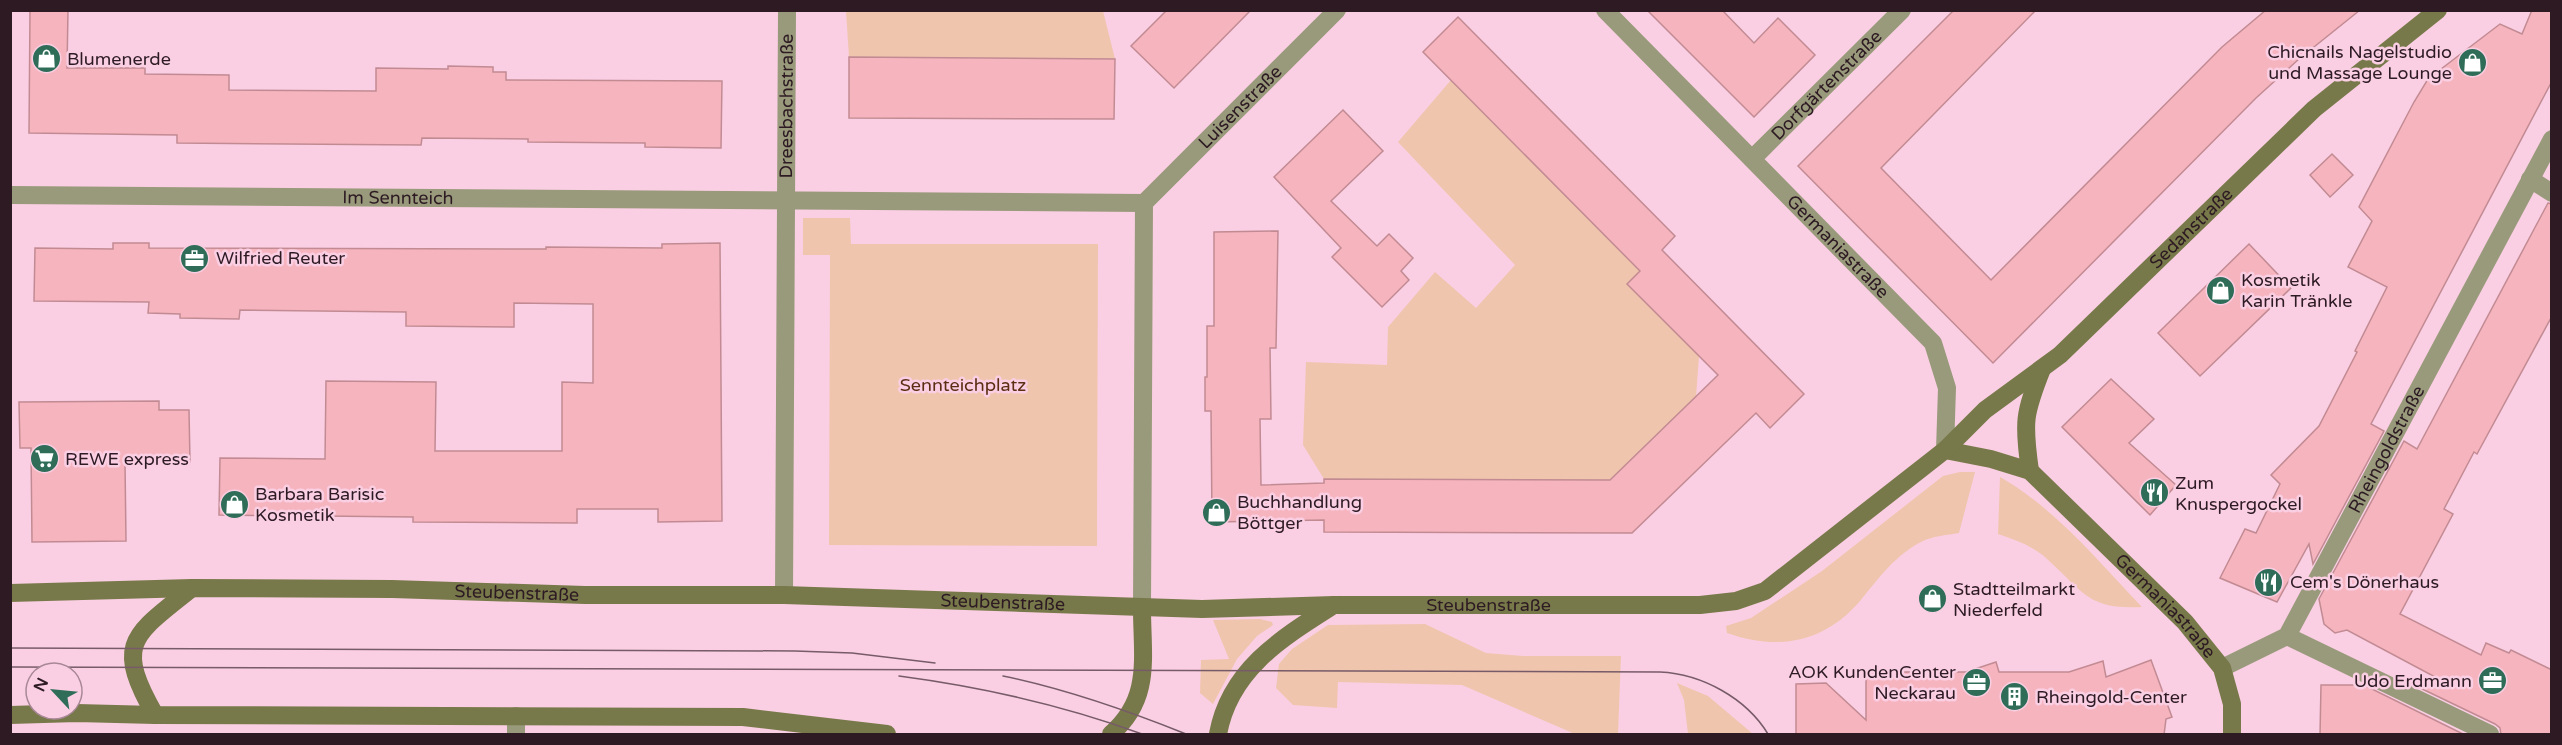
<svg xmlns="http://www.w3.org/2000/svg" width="2562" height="745" font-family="'Varela Round',sans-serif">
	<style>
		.green { fill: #f0c5ae }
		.building { fill: #f6b4be; stroke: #c28b93; stroke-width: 1.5 }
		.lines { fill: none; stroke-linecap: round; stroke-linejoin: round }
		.street { stroke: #999a7b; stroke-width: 18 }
		.secondary { stroke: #78794a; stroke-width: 18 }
		.tram { stroke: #775b68; stroke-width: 1.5 }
		.labels { text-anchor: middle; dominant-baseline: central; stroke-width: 5; stroke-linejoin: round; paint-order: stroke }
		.poi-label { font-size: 18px; fill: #2d1a23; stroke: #facfe3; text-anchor: start }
		.street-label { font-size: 18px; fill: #2d1a23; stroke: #facfe3 }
		.park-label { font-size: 18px; fill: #5b2e13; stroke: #facfe3 }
	</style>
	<rect width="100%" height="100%" fill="#facfe3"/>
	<g class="green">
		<path d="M846,11H1103L1115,59L849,57Z"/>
		<path d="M1451,80L1640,271L1627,284L1699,356L1696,397L1610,481L1324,479L1303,445L1306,362L1387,365L1388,327L1435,272L1476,308L1515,265L1398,142Z"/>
		<path d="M803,218H850L851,244H1098L1097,546L829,545L830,255H803Z"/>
		<path d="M1960,472H1975L1959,533C1947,535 1934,536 1923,541C1896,554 1879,578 1860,601C1824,643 1778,651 1727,633L1726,626L1751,618L1822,571L1943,476Z"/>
		<path d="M2000,477C2056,509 2098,561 2142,607C2087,610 2083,591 2047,559C2033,546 2016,540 1998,534Z"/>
		<path d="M1260,619L1272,622L1273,625L1257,636L1237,659L1213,704L1200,693L1201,660L1229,659L1213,620Z"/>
		<path d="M1425,624L1486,653L1523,656H1621L1618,734H1575L1462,685L1338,682L1337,708L1293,705L1276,688L1279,664L1292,649L1328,625Z"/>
		<path d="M1677,683L1708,696L1753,734H1688L1684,700Z"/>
	</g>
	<g class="building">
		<path d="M30,10H68L67,68H145V74L229,75V90L376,91V68L448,69V66L493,67V72H506V80L722,81L721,148L645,147V143L528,142V139L422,138L421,145L177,143V135L29,133Z"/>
		<path d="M1167,10H1251L1174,88L1131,46Z"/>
		<path d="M1647,10H1722L1754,43L1778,18L1815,55L1754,117Z"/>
		<path d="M1954,10H2036L1881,168L1991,280L2222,47L2266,10H2360L2299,59L2256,98L1993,363L1798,166Z"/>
		<path d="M2532,10H2552V81L2371,424L2384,431L2313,564L2309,544L2277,602L2220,578L2245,529L2256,533L2280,484L2271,475L2319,426L2357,352L2355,351L2387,287L2348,267L2372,221L2359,207L2414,102L2428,79L2500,24L2522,34Z"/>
		<path d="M1458,17L1675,236L1662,250L1804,394L1770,428L1756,413L1632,533L1324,532V520L1212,522L1211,411H1205V377H1207V326H1214V232L1278,231L1276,348H1270L1271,419H1260L1261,485L1324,483V479L1610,480L1718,375L1627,284L1640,271L1423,52Z"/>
		<path d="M849,57L1115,59L1114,119L849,118Z"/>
		<path d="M1343,110L1383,151L1331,201L1377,246L1389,234L1413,258L1401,271L1409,280L1382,307L1332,257L1341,248L1274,177Z"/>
		<path d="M2332,154L2353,175L2330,197L2310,175Z"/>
		<path d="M2548,203L2552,204V316L2477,454L2474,452L2444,509L2453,514L2400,614L2481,655L2486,643L2509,653L2511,650L2552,670V735H2501L2500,728L2495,724L2416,686H2452L2347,630L2335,633L2324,624L2319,599L2404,441L2417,449Z"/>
		<path d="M113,243H149V248L546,249V247L662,248V244L720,243L722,521L658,522V509H577V523L413,522V517L219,515L220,458L325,459L326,381L436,382L435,451H562V382L593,383V304L514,303V327L406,326V312L240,310L239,319L180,318V314L148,313L149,302L34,301L35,248L113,249Z"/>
		<path d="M2249,244L2291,288L2200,376L2158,333Z"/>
		<path d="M2111,379L2154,419L2129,443L2176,485L2150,515L2062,427Z"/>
		<path d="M159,401V410H189L190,462H125L126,541L32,542L31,448H20L19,402Z"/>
		<path d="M2151,660L2172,717L2166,719L2164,735H1796V684L1826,683L1866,720V672H1966L1996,662L1999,672H2069L2103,661L2106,677Z"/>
		<path d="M2321,685H2364L2465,735H2320Z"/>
	</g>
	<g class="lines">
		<g class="street">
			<path id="s1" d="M1605,10L1933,343L1947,388L1945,450"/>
			<path id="s2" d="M1752,159L1902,10"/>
			<path d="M2530,179L2552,193"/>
			<path id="s3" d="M10,195L1144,203"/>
			<path id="s4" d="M1144,203L1337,10"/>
			<path id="s5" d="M784,595L787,10"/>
			<path d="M1142,608L1144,203"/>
			<path d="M2287,636L2490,734"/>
			<path id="s6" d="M2222,668L2287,636L2552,139"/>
			<path d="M516,734V716"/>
		</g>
		<g class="secondary">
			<path id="s7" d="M1945,450L1991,459L2030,471L2185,622L2222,668L2232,704V734"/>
			<path d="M2030,471C2023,422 2024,414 2042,369"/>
			<path id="s8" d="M10,593L192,588L392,589L585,595H784L1202,609L1334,605H1700L1736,601L1765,591L1945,450L1985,410L2060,355L2314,109L2438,10"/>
			<path d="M10,715L77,713L155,715L743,717L887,734"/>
			<path d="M155,715C113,642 134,635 192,588"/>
			<path d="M1111,734C1152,698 1142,658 1142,608"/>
			<path d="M1218,734C1230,669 1282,638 1334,605"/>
		</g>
		<g class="tram">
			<path d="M10,648L795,651L852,653L935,663"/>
			<path d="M10,667L1660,672C1702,674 1746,698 1768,734"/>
			<path d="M899,676C982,687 1063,705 1142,734"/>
			<path d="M1003,676C1066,689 1126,710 1186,734"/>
		</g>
	</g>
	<defs>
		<symbol id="shop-disc" viewBox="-11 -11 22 22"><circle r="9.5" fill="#2f6d58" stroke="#facfe3"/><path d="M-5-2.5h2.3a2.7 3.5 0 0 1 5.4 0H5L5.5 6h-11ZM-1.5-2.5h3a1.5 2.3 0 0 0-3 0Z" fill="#fff"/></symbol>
		<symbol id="office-disc" viewBox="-11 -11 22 22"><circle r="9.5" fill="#2f6d58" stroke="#facfe3"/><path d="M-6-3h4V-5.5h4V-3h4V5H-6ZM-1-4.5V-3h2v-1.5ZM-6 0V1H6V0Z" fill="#fff"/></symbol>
		<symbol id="supermarket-disc" viewBox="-11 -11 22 22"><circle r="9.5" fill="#2f6d58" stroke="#facfe3"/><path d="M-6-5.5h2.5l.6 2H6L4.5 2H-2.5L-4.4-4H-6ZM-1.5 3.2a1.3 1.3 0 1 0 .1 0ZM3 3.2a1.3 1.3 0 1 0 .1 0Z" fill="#fff"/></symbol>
		<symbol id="restaurant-disc" viewBox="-11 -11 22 22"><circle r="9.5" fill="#2f6d58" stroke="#facfe3"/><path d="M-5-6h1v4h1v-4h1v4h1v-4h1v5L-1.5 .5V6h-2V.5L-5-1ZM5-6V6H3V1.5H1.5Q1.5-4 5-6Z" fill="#fff"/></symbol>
		<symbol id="building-disc" viewBox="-11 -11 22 22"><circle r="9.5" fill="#2f6d58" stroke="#facfe3"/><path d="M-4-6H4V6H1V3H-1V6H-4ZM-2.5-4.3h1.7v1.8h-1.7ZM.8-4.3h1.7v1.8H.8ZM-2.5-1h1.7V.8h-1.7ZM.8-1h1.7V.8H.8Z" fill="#fff"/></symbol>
	</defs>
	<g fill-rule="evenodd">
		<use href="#shop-disc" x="30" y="42" width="33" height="33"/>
		<use href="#shop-disc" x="2456" y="46" width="33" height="33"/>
		<use href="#office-disc" x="178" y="242" width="33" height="33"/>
		<use href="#shop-disc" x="2204" y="274" width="33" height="33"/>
		<use href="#supermarket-disc" x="28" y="442" width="33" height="33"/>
		<use href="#restaurant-disc" x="2138" y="476" width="33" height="33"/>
		<use href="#shop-disc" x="218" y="488" width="33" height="33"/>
		<use href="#shop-disc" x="1200" y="496" width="33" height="33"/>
		<use href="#restaurant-disc" x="2252" y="566" width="33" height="33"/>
		<use href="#shop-disc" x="1916" y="582" width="33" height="33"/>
		<use href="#office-disc" x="2476" y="664" width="33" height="33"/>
		<use href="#office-disc" x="1960" y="666" width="33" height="33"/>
		<use href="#building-disc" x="1998" y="680" width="33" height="33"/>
	</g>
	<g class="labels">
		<g class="poi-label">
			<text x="2452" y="52" text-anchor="end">Chicnails Nagelstudio<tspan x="2452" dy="21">und Massage Lounge</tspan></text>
			<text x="67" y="59">Blumenerde</text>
			<text x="216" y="258">Wilfried Reuter</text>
			<text x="2241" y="280">Kosmetik<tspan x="2241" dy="21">Karin Tränkle</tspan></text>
			<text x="65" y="459">REWE express</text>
			<text x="2175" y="483">Zum<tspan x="2175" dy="21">Knuspergockel</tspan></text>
			<text x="255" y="494">Barbara Barisic<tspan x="255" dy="21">Kosmetik</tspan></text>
			<text x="1237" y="502">Buchhandlung<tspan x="1237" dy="21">Böttger</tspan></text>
			<text x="2290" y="582">Cem's Dönerhaus</text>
			<text x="1953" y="589">Stadtteilmarkt<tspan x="1953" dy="21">Niederfeld</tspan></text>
			<text x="1956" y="672" text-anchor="end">AOK KundenCenter<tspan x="1956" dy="21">Neckarau</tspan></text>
			<text x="2472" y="681" text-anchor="end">Udo Erdmann</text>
			<text x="2036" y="697">Rheingold-Center</text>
		</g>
		<g class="street-label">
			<text stroke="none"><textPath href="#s2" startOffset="105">Dorfgärtenstraße</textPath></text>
			<text stroke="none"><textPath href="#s5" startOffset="489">Dreesbachstraße</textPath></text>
			<text stroke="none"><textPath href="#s4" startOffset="136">Luisenstraße</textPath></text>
			<text stroke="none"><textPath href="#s3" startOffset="388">Im Sennteich</textPath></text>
			<text stroke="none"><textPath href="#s8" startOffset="2318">Sedanstraße</textPath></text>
			<text stroke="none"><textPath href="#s1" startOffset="332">Germaniastraße</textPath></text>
			<text stroke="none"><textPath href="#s6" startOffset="284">Rheingoldstraße</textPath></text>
			<text stroke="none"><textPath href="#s8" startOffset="507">Steubenstraße</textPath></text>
			<text stroke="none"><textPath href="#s8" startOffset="993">Steubenstraße</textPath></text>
			<text stroke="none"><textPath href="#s8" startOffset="1479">Steubenstraße</textPath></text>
			<text stroke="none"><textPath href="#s7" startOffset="279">Germaniastraße</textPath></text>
		</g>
		<g class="park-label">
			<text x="963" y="385">Sennteichplatz</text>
		</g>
	</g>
	<rect width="2562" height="745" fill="none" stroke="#2d1a23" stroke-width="24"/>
	<g transform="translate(54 691) rotate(296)"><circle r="28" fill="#facfe3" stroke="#a88796" stroke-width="1.5"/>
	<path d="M0-4.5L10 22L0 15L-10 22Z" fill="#2f6d58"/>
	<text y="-9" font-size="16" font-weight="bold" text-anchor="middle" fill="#2d1a23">N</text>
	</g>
</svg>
